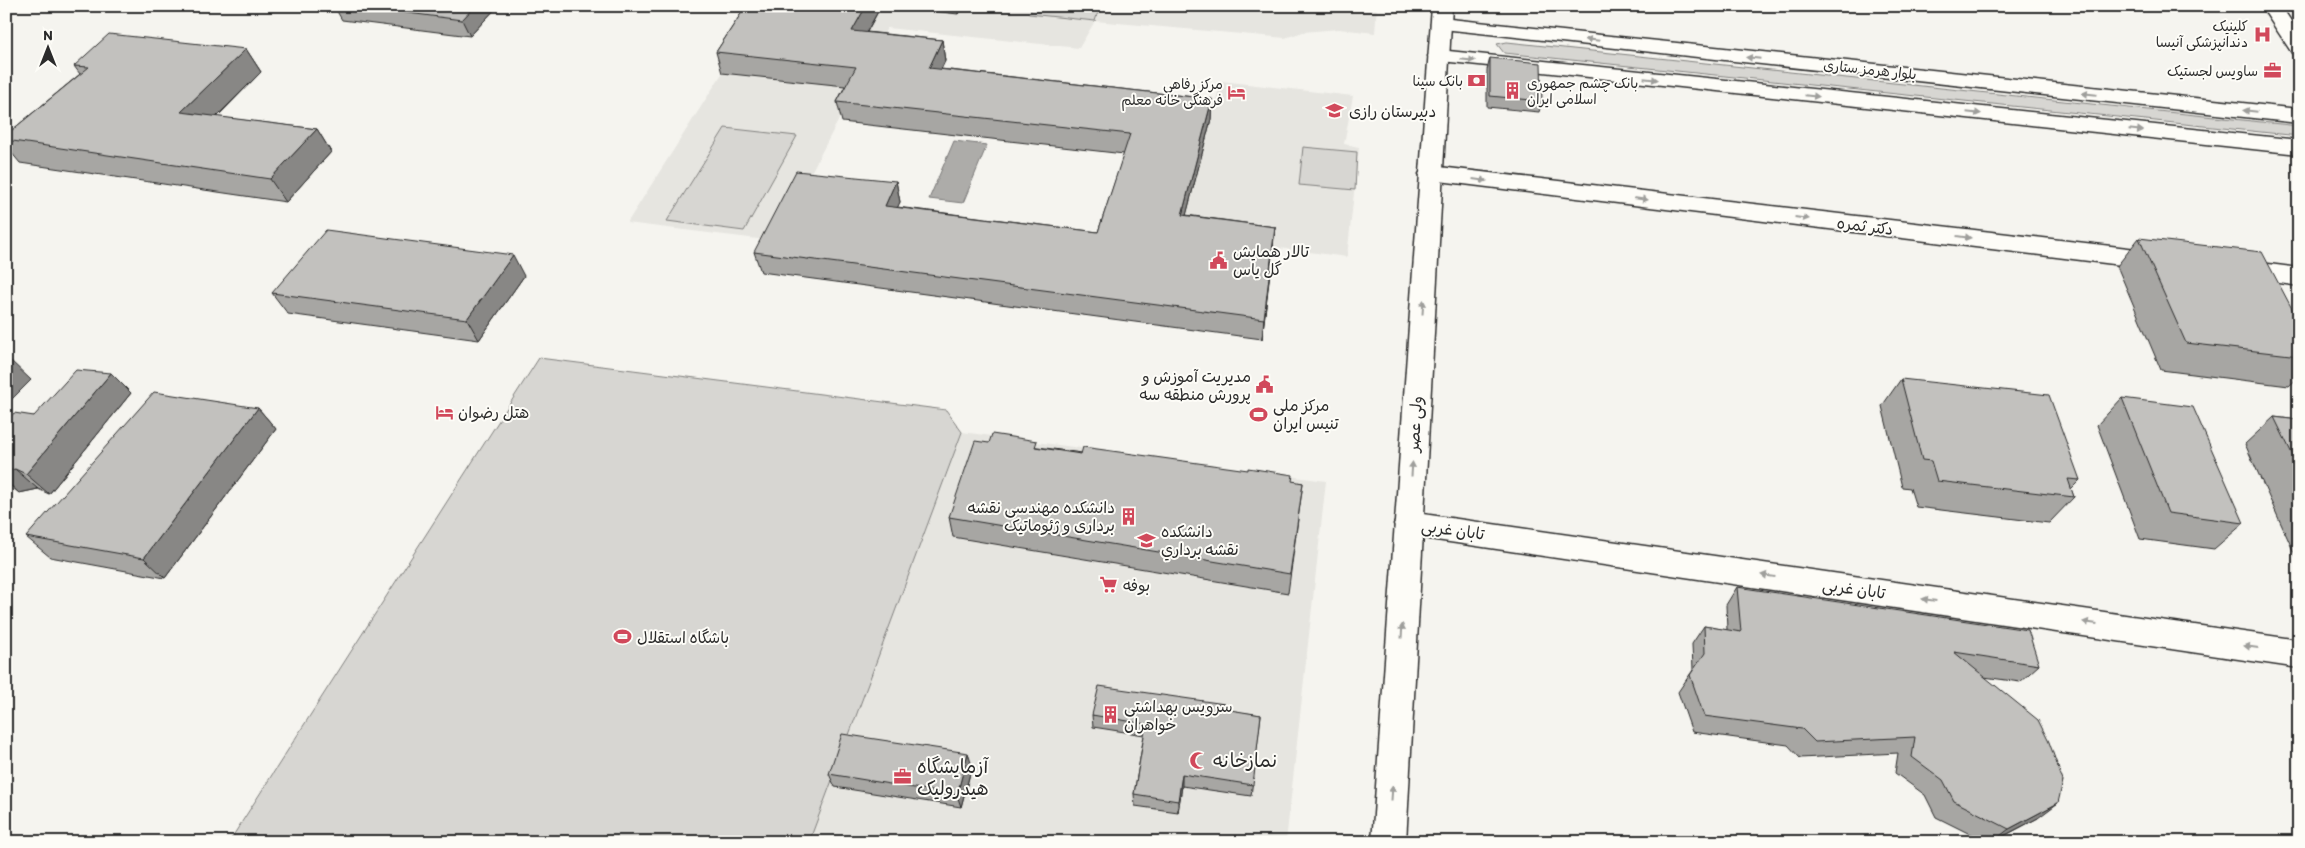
<svg xmlns="http://www.w3.org/2000/svg" width="2305" height="848" font-family="Itim,'Playpen Sans Arabic',sans-serif">
	<style>
		.built { fill: #e6e5e0 }
		.green { fill: #d7d6d2; stroke: #81807e }
		.water { fill: #adaca9; stroke: #797877 }
		.lines { fill: none; stroke-linecap: round; stroke-linejoin: round }
		.minor-casing { stroke: #2b2b2b; stroke-width: 3 }
		.major-casing { stroke: #2b2b2b; stroke-width: 3 }
		.minor { fill: #fdfcf7; fill-rule: evenodd }
		.major { fill: #fdfcf7; fill-rule: evenodd }
		.wall { fill: #a7a6a3; stroke: #2b2b2b }
		.shaded-wall { fill: #888785; stroke: #2b2b2b }
		.building { fill: #c2c1be; stroke: #2b2b2b }
		.oneway { fill: #9e9e9b }
		.labels { text-anchor: middle; dominant-baseline: central; stroke-width: 4; stroke-linejoin: round; paint-order: stroke }
		.far-poi-label { font-size: 14px; fill: #2b2b2b; stroke: #fdfcf7; text-anchor: end }
		.far-street-label { font-size: 14px; fill: #2b2b2b; stroke: #fdfcf7 }
		.poi-label { font-size: 16px; fill: #2b2b2b; stroke: #fdfcf7; text-anchor: start }
		.street-label { font-size: 16px; fill: #2b2b2b; stroke: #fdfcf7 }
		.near-poi-label { font-size: 19px; fill: #2b2b2b; stroke: #fdfcf7; text-anchor: start }
	</style>
	<rect width="100%" height="100%" fill="#f5f4ef"/>
	<filter id="ink" filterUnits="userSpaceOnUse"><feTurbulence type="fractalNoise" baseFrequency=".02" numOctaves="2"/><feDisplacementMap in="SourceGraphic" scale="10" xChannelSelector="R" yChannelSelector="G"/><feConvolveMatrix kernelMatrix="1 2 1 2 8 2 1 2 1" color-interpolation-filters="sRGB"/></filter>
	<g filter="url(#ink)">
		<g class="built">
			<path d="M765,6H1377L1375,33L1339,29L1303,32L1285,38L1095,21L1079,48L887,28L775,241L627,223Z"/>
			<path d="M1221,81L1353,96L1344,144L1359,147L1347,257L1181,235Z"/>
			<path d="M962,432L1326,481L1286,842H809Z"/>
		</g>
		<g class="green">
			<path d="M1033,6H1100L1095,21L1029,14Z"/>
			<path d="M1507,42L2299,126V136L1504,53L1497,44Z"/>
			<path d="M725,128L797,136L744,231L667,221Z"/>
			<path d="M1303,147L1357,152L1355,190L1299,185Z"/>
			<path d="M539,358L946,410L962,432L809,842H229Z"/>
		</g>
		<path class="water" d="M954,141L987,145L963,203L929,199Z"/>
		<g class="lines">
			<defs>
				<g id="minor">
					<path d="M2261,6H2281L2299,33V55L2292,53Z"/>
					<path d="M1441,18L2299,109V123L1434,28L1431,24L1434,20Z"/>
					<path d="M1439,50L2299,140V154L1432,60L1428,56L1432,52Z"/>
					<path d="M1431,166L2162,252L2171,255L2174,261L2171,267L2162,270L1423,179L1419,174L1423,169Z"/>
					<path d="M2237,260L2299,268V286L2228,275L2225,269L2228,263Z"/>
					<path d="M1409,512L2299,640V668L1409,536L1399,533L1394,524L1399,515Z"/>
				</g>
				<path id="major" d="M1432,6H1452L1406,842H1372Z"/>
			</defs>
			<use href="#minor" class="minor-casing"/>
			<use href="#major" class="major-casing"/>
			<use href="#minor" class="minor"/>
			<use href="#major" class="major"/>
		</g>
		<g class="wall">
			<path d="M334,6H497V7L470,36L342,20Z"/>
			<path d="M746,6H881L867,32L942,40L945,61L941,69L1212,99L1211,119L1186,215L1275,227L1262,339L761,272L754,252L896,181L900,202L897,207L1098,232L1124,154L842,122L837,102L845,86L722,73L716,52Z"/>
			<path d="M891,6H962L958,14Z"/>
			<path d="M246,49L261,72L217,117L317,129L331,152L286,202L20,163L6,146V135L80,74L74,66Z"/>
			<path d="M1490,58L1542,101L1539,112L1487,107V70Z"/>
			<path d="M2139,238L2299,322V377L2289,386L2161,370L2117,266Z"/>
			<path d="M524,276L479,340L288,314L272,293Z"/>
			<path d="M111,373L131,393L49,494L38,489L19,493L6,482V422L34,416Z"/>
			<path d="M1901,379L2080,480L2071,489L2074,497L2049,523L1916,507L1910,488L1902,487L1882,406Z"/>
			<path d="M2122,398L2244,523L2214,549L2140,539L2097,425Z"/>
			<path d="M258,408L276,429L165,578L50,557L26,537Z"/>
			<path d="M2274,417L2299,420V559L2296,557L2245,444Z"/>
			<path d="M989,443L1038,447L1303,483L1288,593L953,537L949,517Z"/>
			<path d="M1737,587L2039,665L2020,682L1984,677L2038,818L1993,842H1986L1936,817L1925,795L1895,773L1898,753L1800,758L1788,745L1692,732L1678,692L1693,670L1692,644L1704,626L1727,630L1726,605Z"/>
			<path d="M1224,710L1261,715L1251,796L1182,786L1178,812L1135,806L1134,794L1144,735L1093,727L1092,715Z"/>
			<path d="M972,766L961,807L835,787L829,774Z"/>
			<path d="M2299,834V842H2284Z"/>
		</g>
		<g class="shaded-wall">
			<path d="M475,6H497V7L470,36L462,20Z"/>
			<path d="M866,6H881L856,51L852,31Z"/>
			<path d="M957,6H962L958,14Z"/>
			<path d="M942,40L945,61L932,88L929,68Z"/>
			<path d="M246,49L261,72L198,135L181,112Z"/>
			<path d="M1212,99L1211,119L1181,235L1182,215Z"/>
			<path d="M317,129L331,152L286,202L270,179Z"/>
			<path d="M896,181L900,202L889,226L885,206Z"/>
			<path d="M1275,227L1273,247L1262,339L1264,319Z"/>
			<path d="M513,255L524,276L479,340L467,319Z"/>
			<path d="M9,359L31,380L6,405V362Z"/>
			<path d="M111,373L131,393L49,494L26,474Z"/>
			<path d="M258,408L276,429L165,578L144,558Z"/>
			<path d="M15,469L38,489L19,493L6,481V471Z"/>
			<path d="M968,753L972,766L961,807L957,795Z"/>
			<path d="M1182,774V786L1178,812V801Z"/>
			<path d="M2058,803L2038,818L1992,842L2009,829Z"/>
		</g>
		<g class="building">
			<path d="M354,6H475L462,20Z"/>
			<path d="M746,6H866L852,31L942,40L929,68L1212,99L1182,215L1275,227L1264,319L754,252L796,171L896,181L885,206L1098,232L1130,134L837,102L856,67L716,52Z"/>
			<path d="M109,34L246,49L181,112L317,129L270,179L6,140V135L89,67L74,66Z"/>
			<path d="M1490,58L1541,63L1542,101L1490,96Z"/>
			<path d="M326,230L513,255L467,319L272,293Z"/>
			<path d="M2139,238L2262,252L2299,322V356L2186,343Z"/>
			<path d="M76,370L111,373L26,474L15,469L6,471V422L14,413L34,416Z"/>
			<path d="M1901,379L2049,395L2080,480L2068,479L2074,497L1937,481L1931,461L1922,460Z"/>
			<path d="M154,392L258,408L144,558L26,537Z"/>
			<path d="M2122,398L2193,407L2244,523L2168,513Z"/>
			<path d="M2274,417L2299,420V468Z"/>
			<path d="M992,434L1037,441L1035,447L1081,454L1083,447L1248,470V468L1293,475L1292,481L1303,483L1290,574L949,517L975,441L989,443Z"/>
			<path d="M1737,587L2028,630L2039,665L1954,652L2038,720L2049,742L2063,781L2058,803L2009,829L1954,801L1943,780L1912,757L1915,737L1815,742L1802,729L1704,716L1690,675L1705,653L1704,626L1741,632Z"/>
			<path d="M1099,686L1225,704L1224,709L1261,715L1253,785L1182,774L1178,801L1134,794L1146,724L1092,715Z"/>
			<path d="M842,734L968,753L957,795L829,774Z"/>
		</g>
		<defs><path id="oneway-solid" d="M-6-.8H1V-3.2L6.5 0L1 3.2V.8H-6Z" transform="scale(1.25)"/></defs>
		<g class="oneway">
			<use href="#oneway-solid" transform="translate(1592 40) rotate(-174)"/>
			<use href="#oneway-solid" transform="translate(1753 58) rotate(-174)"/>
			<use href="#oneway-solid" transform="translate(1468 60) rotate(6)"/>
			<use href="#oneway-solid" transform="translate(1651 79) rotate(6)"/>
			<use href="#oneway-solid" transform="translate(2089 94) rotate(-174)"/>
			<use href="#oneway-solid" transform="translate(1812 96) rotate(6)"/>
			<use href="#oneway-solid" transform="translate(2250 111) rotate(-174)"/>
			<use href="#oneway-solid" transform="translate(1974 113) rotate(6)"/>
			<use href="#oneway-solid" transform="translate(2136 130) rotate(6)"/>
			<use href="#oneway-solid" transform="translate(1480 180) rotate(7)"/>
			<use href="#oneway-solid" transform="translate(1641 199) rotate(7)"/>
			<use href="#oneway-solid" transform="translate(1802 218) rotate(7)"/>
			<use href="#oneway-solid" transform="translate(1964 237) rotate(7)"/>
			<use href="#oneway-solid" transform="translate(1423 307) rotate(-86)"/>
			<use href="#oneway-solid" transform="translate(1412 469) rotate(-86)"/>
			<use href="#oneway-solid" transform="translate(1768 576) rotate(-172)"/>
			<use href="#oneway-solid" transform="translate(1929 600) rotate(-172)"/>
			<use href="#oneway-solid" transform="translate(2090 623) rotate(-172)"/>
			<use href="#oneway-solid" transform="translate(1402 631) rotate(-86)"/>
			<use href="#oneway-solid" transform="translate(2251 647) rotate(-172)"/>
			<use href="#oneway-solid" transform="translate(1392 793) rotate(-86)"/>
		</g>
	</g>
	<defs>
		<symbol id="hospital-bare" viewBox="-9 -9 18 18"><path d="M-5-5h3v3.5h4V-5h3V5h-3V1.5h-4V5h-3Z" fill="#d1495b" stroke="#fdfcf7" stroke-width="2.5" paint-order="stroke"/></symbol>
		<symbol id="office-bare" viewBox="-9 -9 18 18"><path d="M-6-3h4V-5.5h4V-3h4V5H-6ZM-1-4.5V-3h2v-1.5ZM-6 0V1H6V0Z" fill="#d1495b" stroke="#fdfcf7" stroke-width="2.5" paint-order="stroke"/></symbol>
		<symbol id="bank-bare" viewBox="-9 -9 18 18"><path d="M-6-4H6V4H-6ZM0-2.3a2.3 2.3 0 1 0 0 4.6a2.3 2.3 0 1 0 0-4.6Z" fill="#d1495b" stroke="#fdfcf7" stroke-width="2.5" paint-order="stroke"/></symbol>
		<symbol id="building-bare" viewBox="-9 -9 18 18"><path d="M-4-6H4V6H1V3H-1V6H-4ZM-2.5-4.3h1.7v1.8h-1.7ZM.8-4.3h1.7v1.8H.8ZM-2.5-1h1.7V.8h-1.7ZM.8-1h1.7V.8H.8Z" fill="#d1495b" stroke="#fdfcf7" stroke-width="2.5" paint-order="stroke"/></symbol>
		<symbol id="hotel-bare" viewBox="-9 -9 18 18"><path d="M-6-4.5h1.5V1H6V5H4.5V3h-9V5H-6ZM-4 0a1.8 1.8 0 1 1 3.6 0ZM.5 0V-2.5h3Q6-2.5 6 0Z" fill="#d1495b" stroke="#fdfcf7" stroke-width="2.5" paint-order="stroke"/></symbol>
		<symbol id="school-bare" viewBox="-9 -9 18 18"><path d="M0-5L7-2L0 1L-7-2ZM-4 1L0 2.5L4 1V4Q0 6-4 4Z" fill="#d1495b" stroke="#fdfcf7" stroke-width="2.5" paint-order="stroke"/></symbol>
		<symbol id="civic-bare" viewBox="-9 -9 18 18"><path d="M-.6-6.5H3V-4.5H.6V-3L4-1V1h2V6H-6V1h2V-1L-.6-3ZM-1.2 2.5V6h2.4V2.5Z" fill="#d1495b" stroke="#fdfcf7" stroke-width="2.5" paint-order="stroke"/></symbol>
		<symbol id="stadium-bare" viewBox="-9 -9 18 18"><path d="M0-5a6.5 5 0 1 0 0 10a6.5 5 0 1 0 0-10ZM-3.5-1.8h7v3.6h-7Z" fill="#d1495b" stroke="#fdfcf7" stroke-width="2.5" paint-order="stroke"/></symbol>
		<symbol id="university-bare" viewBox="-9 -9 18 18"><path d="M0-5L7-2L0 1L-7-2ZM-4 1L0 2.5L4 1V4Q0 6-4 4Z" fill="#d1495b" stroke="#fdfcf7" stroke-width="2.5" paint-order="stroke"/></symbol>
		<symbol id="supermarket-bare" viewBox="-9 -9 18 18"><path d="M-6-5.5h2.5l.6 2H6L4.5 2H-2.5L-4.4-4H-6ZM-1.5 3.2a1.3 1.3 0 1 0 .1 0ZM3 3.2a1.3 1.3 0 1 0 .1 0Z" fill="#d1495b" stroke="#fdfcf7" stroke-width="2.5" paint-order="stroke"/></symbol>
		<symbol id="mosque-bare" viewBox="-9 -9 18 18"><path d="M3.5-4.9A6 6 0 1 0 3.5 4.9A5 5 0 1 1 3.5-4.9Z" fill="#d1495b" stroke="#fdfcf7" stroke-width="2.5" paint-order="stroke"/></symbol>
	</defs>
	<g fill-rule="evenodd">
		<use href="#hospital-bare" x="2250" y="22" width="25" height="25"/>
		<use href="#office-bare" x="2260" y="58" width="25" height="25"/>
		<use href="#bank-bare" x="1464" y="68" width="25" height="25"/>
		<use href="#building-bare" x="1500" y="78" width="25" height="25"/>
		<use href="#hotel-bare" x="1224" y="80" width="25" height="25"/>
		<use href="#school-bare" x="1322" y="98" width="25" height="25"/>
		<use href="#civic-bare" x="1206" y="248" width="25" height="25"/>
		<use href="#civic-bare" x="1252" y="372" width="25" height="25"/>
		<use href="#hotel-bare" x="432" y="400" width="25" height="25"/>
		<use href="#stadium-bare" x="1246" y="402" width="25" height="25"/>
		<use href="#building-bare" x="1116" y="504" width="25" height="25"/>
		<use href="#university-bare" x="1134" y="528" width="25" height="25"/>
		<use href="#supermarket-bare" x="1096" y="572" width="25" height="25"/>
		<use href="#stadium-bare" x="610" y="624" width="25" height="25"/>
		<use href="#building-bare" x="1098" y="702" width="25" height="25"/>
		<use href="#mosque-bare" x="1186" y="748" width="25" height="25"/>
		<use href="#office-bare" x="890" y="764" width="25" height="25"/>
	</g>
	<g class="labels">
		<g class="far-poi-label">
			<text x="2248" y="26">کلینیک<tspan x="2248" dy="16">دندانپزشکی آنیسا</tspan></text>
			<text x="2258" y="71">ساویس لجستیک</text>
			<text x="1463" y="81">بانک سینا</text>
			<text x="1527" y="83" text-anchor="start">بانک چشم جمهوری<tspan x="1527" dy="16">اسلامی ایران</tspan></text>
			<text x="1223" y="84">مرکز رفاهی<tspan x="1223" dy="16">فرهنگی خانه معلم</tspan></text>
		</g>
		<g class="far-street-label">
			<text transform="translate(1870 70) rotate(6)">بلوار هرمز ستاری</text>
		</g>
		<g class="poi-label">
			<text x="1349" y="111">دبیرستان رازی</text>
			<text x="1233" y="251">تالار همایش<tspan x="1233" dy="18">گل یاس</tspan></text>
			<text x="1251" y="376" text-anchor="end">مدیریت آموزش و<tspan x="1251" dy="18">پرورش منطقه سه</tspan></text>
			<text x="1273" y="405">مرکز ملی<tspan x="1273" dy="18">تنیس ایران</tspan></text>
			<text x="458" y="412">هتل رضوان</text>
			<text x="1115" y="507" text-anchor="end">دانشکده مهندسی نقشه<tspan x="1115" dy="18">برداری و ژئوماتیک</tspan></text>
			<text x="1161" y="531">دانشكده<tspan x="1161" dy="18">نقشه برداري</tspan></text>
			<text x="1123" y="585">بوفه</text>
			<text x="637" y="637">باشگاه استقلال</text>
			<text x="1124" y="706">سرویس بهداشتی<tspan x="1124" dy="18">خواهران</tspan></text>
		</g>
		<g class="street-label">
			<text transform="translate(1865 226) rotate(7)">دکتر ثمره</text>
			<text transform="translate(1415 424) rotate(-86)">ولی عصر</text>
			<text transform="translate(1453 530) rotate(8)">تابان غربی</text>
			<text transform="translate(1854 589) rotate(8)">تابان غربی</text>
		</g>
		<g class="near-poi-label">
			<text x="1213" y="760">نمازخانه</text>
			<text x="917" y="766">آزمایشگاه<tspan x="917" dy="22">هیدرولیک</tspan></text>
		</g>
	</g>
	<rect width="2305" height="848" fill="none" stroke="#fdfcf7" stroke-width="25"/>
	<rect x="12" y="12" width="2280" height="823" fill="none" stroke="#2b2b2b" stroke-width="2" filter="url(#ink)"/>
	<g transform="translate(48 48)" stroke="#fdfcf7" stroke-width="4" paint-order="stroke">
	<path d="M0-4L9 19L0 12L-9 19Z" fill="#2b2b2b"/>
	<text y="-8" font-size="14" font-weight="bold" text-anchor="middle" fill="#2b2b2b">N</text>
	</g>
</svg>
